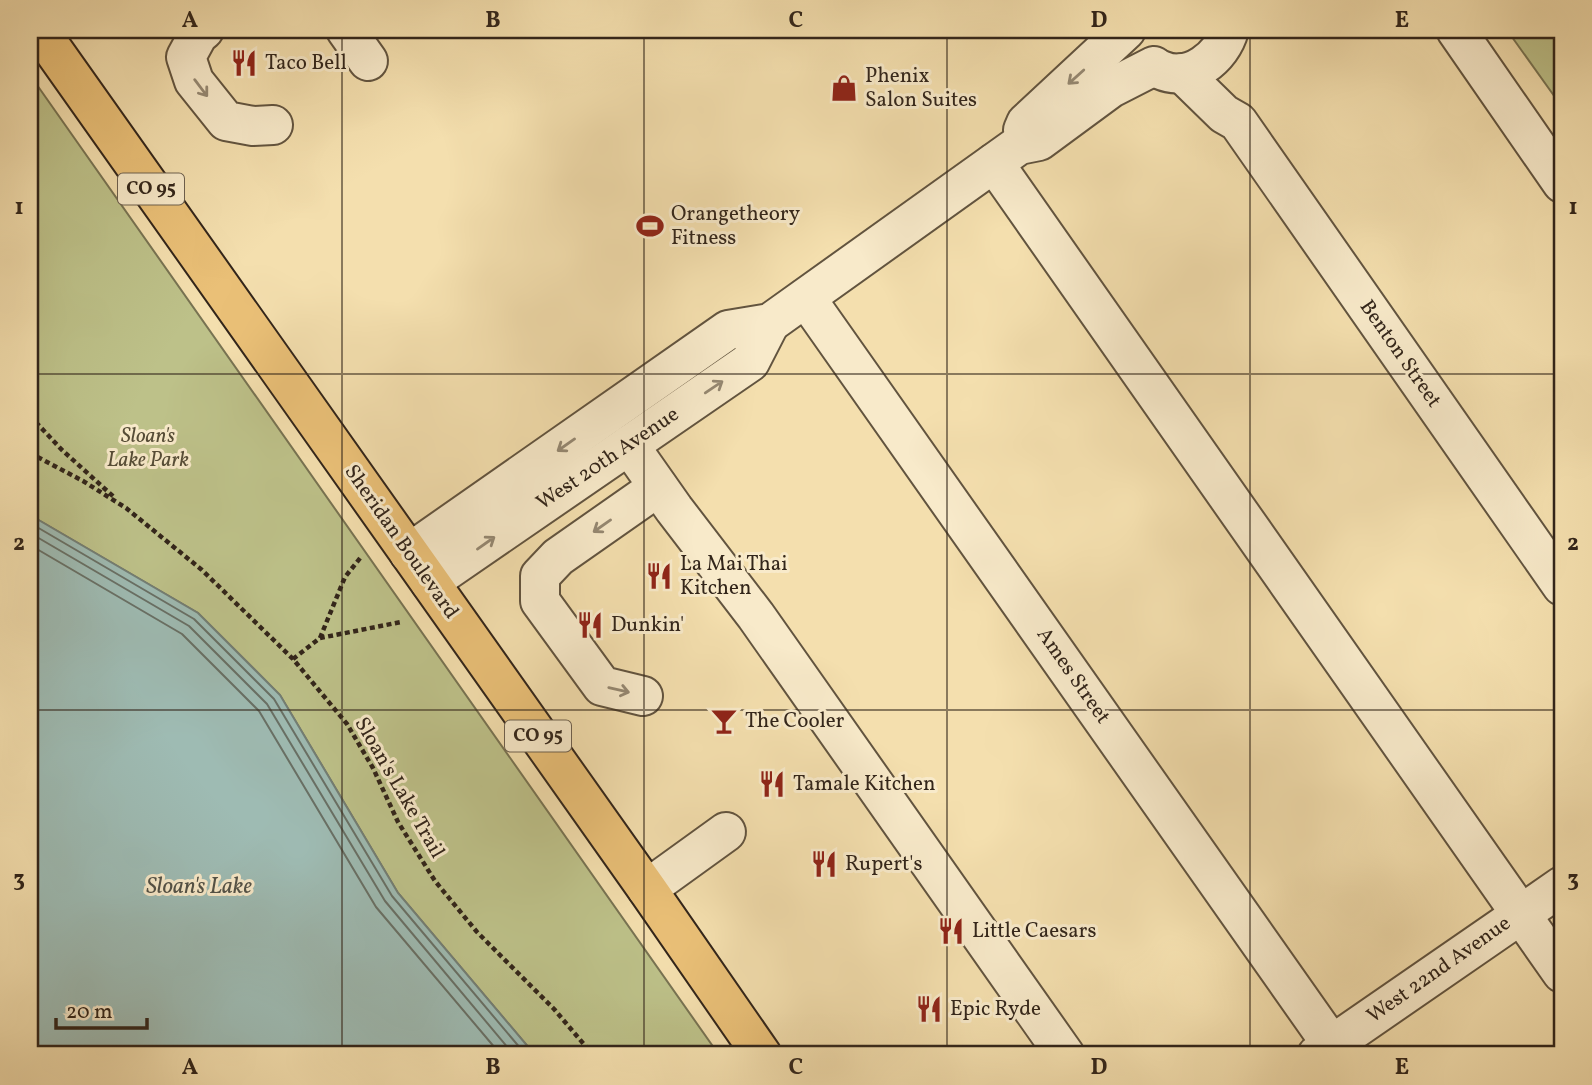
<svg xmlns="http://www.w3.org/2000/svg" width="1592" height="1085" font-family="Vollkorn,serif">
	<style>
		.green { fill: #bdc189; stroke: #787352; stroke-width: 2 }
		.water { fill: #9ebbb3; stroke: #737f76; stroke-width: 2 }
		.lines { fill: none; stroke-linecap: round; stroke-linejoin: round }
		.shore { stroke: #687066; stroke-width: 2 }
		.minor-casing { stroke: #62543f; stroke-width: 42 }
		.major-casing { stroke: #32251a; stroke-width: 42 }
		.path { stroke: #32251a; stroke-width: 4.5; stroke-dasharray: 5 3.5; stroke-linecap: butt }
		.minor { stroke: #f8eaca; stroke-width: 38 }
		.major { stroke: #eac077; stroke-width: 38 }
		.oneway { stroke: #958872 }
		.grid { fill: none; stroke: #32251a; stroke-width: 2; stroke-opacity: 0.55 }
		.labels { text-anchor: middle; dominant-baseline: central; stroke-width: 6; stroke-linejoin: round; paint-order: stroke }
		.shield { fill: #f8eaca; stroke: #6d604f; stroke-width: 2 }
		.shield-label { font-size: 19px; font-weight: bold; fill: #32251a }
		.poi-label { font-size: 21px; fill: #32251a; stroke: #f8eaca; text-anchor: start }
		.street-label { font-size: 21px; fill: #32251a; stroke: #f8eaca }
		.park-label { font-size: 21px; font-style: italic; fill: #554c36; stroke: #f8eaca }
		.water-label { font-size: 23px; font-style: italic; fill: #525248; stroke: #f8eaca }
		.neatline { fill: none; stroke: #32251a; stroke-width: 2.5 }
		.grid-label { font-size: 23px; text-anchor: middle; font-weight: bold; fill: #32251a }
	</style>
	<rect width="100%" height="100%" fill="#f4dfae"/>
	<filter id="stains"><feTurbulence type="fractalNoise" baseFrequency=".00286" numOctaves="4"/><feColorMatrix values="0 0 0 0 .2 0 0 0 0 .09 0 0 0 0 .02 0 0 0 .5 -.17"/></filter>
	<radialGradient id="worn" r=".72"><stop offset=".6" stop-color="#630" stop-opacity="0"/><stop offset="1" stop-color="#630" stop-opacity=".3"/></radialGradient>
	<g class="green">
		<path d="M1507,30H1562V107Z"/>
		<path d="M30,75L719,1055H535L398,893L280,695L198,613L30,515Z"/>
	</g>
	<path class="water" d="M30,515L198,613L280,695L398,893L535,1055H30Z"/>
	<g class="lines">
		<g class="shore">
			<path d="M30,523L194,619L274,699L392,896L526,1055"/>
			<path d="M30,533L189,626L267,704L385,901L514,1055"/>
			<path d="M30,545L182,634L259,711L376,907L501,1055"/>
		</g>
		<defs>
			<g id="minor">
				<path d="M204,30L198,35L186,57L194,81L226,121L253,126L273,125"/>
				<path d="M346,30L368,61"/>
				<path d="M1456,30L1562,183"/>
				<path d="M1161,70C1190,83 1222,57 1229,30"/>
				<path d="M1182,73L1224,114L1238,122L1562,586"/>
				<path d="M1023,130L1026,123L1126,30"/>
				<path d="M994,163L1562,973"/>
				<path d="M806,298L1339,1055"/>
				<path d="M629,445L674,509L756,616L1065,1055"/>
				<path d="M409,553L728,330L770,323L1019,145L1039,141L1111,88L1154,66"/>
				<path d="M430,582L750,362L770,323"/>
				<path d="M643,696L602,686L540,601V576L558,557L658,487"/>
				<path d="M647,889L726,832"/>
				<path d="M1317,1055L1562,886"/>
			</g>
			<path id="major" d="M39,30L647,889L762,1055"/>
		</defs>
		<use href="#minor" class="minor-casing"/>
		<use href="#major" class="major-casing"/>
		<g class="path">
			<path d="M30,416L62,450L115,498"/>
			<path d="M30,453L83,481L126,508L202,570L293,659L347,724L373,768L398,822L435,881L477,932L554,1009L593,1055"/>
			<path d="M320,638L345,577L361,557"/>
			<path d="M293,659L320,638L401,622"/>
		</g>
		<use href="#minor" class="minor"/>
		<use href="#major" class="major"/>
	</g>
	<defs><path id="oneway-shaft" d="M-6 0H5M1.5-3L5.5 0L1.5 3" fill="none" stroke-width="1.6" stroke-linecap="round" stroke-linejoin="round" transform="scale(1.75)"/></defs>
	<g class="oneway">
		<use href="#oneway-shaft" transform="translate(1076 77) rotate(138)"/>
		<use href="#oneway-shaft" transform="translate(201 88) rotate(53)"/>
		<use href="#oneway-shaft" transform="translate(714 387) rotate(-34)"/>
		<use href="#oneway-shaft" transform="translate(566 445) rotate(145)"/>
		<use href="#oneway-shaft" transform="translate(602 526) rotate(145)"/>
		<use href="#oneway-shaft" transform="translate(486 543) rotate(-35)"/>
		<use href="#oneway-shaft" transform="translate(619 690) rotate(13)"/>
	</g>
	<path class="grid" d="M342,30V1055M644,30V1055M947,30V1055M1250,30V1055M30,374H1562M30,710H1562"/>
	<defs>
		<symbol id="restaurant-bare" viewBox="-9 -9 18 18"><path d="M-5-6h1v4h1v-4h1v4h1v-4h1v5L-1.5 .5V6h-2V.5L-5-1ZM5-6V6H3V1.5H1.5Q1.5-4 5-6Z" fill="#8f2418" stroke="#f8eaca" stroke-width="2.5" paint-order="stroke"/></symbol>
		<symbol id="shop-bare" viewBox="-9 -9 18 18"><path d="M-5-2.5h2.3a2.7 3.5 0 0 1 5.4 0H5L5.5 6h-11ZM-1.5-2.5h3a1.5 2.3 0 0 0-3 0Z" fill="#8f2418" stroke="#f8eaca" stroke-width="2.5" paint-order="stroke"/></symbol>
		<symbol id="stadium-bare" viewBox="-9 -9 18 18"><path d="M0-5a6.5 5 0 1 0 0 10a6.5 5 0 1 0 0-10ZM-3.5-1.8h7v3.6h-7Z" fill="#8f2418" stroke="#f8eaca" stroke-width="2.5" paint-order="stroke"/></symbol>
		<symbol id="bar-bare" viewBox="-9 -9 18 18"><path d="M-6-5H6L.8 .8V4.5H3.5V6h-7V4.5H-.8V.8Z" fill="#8f2418" stroke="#f8eaca" stroke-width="2.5" paint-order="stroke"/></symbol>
	</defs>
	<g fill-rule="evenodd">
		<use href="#restaurant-bare" x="225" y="44" width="38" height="38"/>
		<use href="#shop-bare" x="825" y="69" width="38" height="38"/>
		<use href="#stadium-bare" x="631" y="207" width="38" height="38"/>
		<use href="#restaurant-bare" x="640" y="557" width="38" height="38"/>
		<use href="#restaurant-bare" x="571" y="606" width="38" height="38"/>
		<use href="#bar-bare" x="705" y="702" width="38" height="38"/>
		<use href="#restaurant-bare" x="753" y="765" width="38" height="38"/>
		<use href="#restaurant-bare" x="805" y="845" width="38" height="38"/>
		<use href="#restaurant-bare" x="932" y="912" width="38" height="38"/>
		<use href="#restaurant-bare" x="910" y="990" width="38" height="38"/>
	</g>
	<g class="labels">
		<g class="shield">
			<rect x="118" y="173.5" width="66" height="31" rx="5"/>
			<rect x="505" y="720.5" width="66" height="31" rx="5"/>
		</g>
		<g class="shield-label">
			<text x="151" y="189">CO 95</text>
			<text x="538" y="736">CO 95</text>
		</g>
		<g class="poi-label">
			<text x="265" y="63">Taco Bell</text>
			<text x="865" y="76">Phenix<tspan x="865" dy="24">Salon Suites</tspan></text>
			<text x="671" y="214">Orangetheory<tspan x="671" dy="24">Fitness</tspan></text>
			<text x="680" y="564">La Mai Thai<tspan x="680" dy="24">Kitchen</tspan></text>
			<text x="611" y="625">Dunkin'</text>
			<text x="745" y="721">The Cooler</text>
			<text x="793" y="784">Tamale Kitchen</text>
			<text x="845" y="864">Rupert's</text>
			<text x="972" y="931">Little Caesars</text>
			<text x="950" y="1009">Epic Ryde</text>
		</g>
		<g class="street-label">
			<text transform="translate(1400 354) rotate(55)">Benton Street</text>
			<text transform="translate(608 459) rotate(-34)">West 20th Avenue</text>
			<text transform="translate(401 542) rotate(55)">Sheridan Boulevard</text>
			<text transform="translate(1073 676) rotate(55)">Ames Street</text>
			<text transform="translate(399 788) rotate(60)">Sloan's Lake Trail</text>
			<text transform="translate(1439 970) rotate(-35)">West 22nd Avenue</text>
		</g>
		<g class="park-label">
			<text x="148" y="436">Sloan's<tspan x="148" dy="24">Lake Park</tspan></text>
		</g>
		<g class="water-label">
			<text x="199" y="887">Sloan's Lake</text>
		</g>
	</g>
	<rect width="1592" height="1085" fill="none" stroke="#f4dfae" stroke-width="77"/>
	<path d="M56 1018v10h91v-10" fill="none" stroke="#32251a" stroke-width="3.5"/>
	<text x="66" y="1018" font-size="21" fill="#32251a" stroke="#f8eaca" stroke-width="5" paint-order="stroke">20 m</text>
	<rect x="38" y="38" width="1516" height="1008" class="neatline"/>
	<g class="grid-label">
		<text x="190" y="27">A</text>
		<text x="493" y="27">B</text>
		<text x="796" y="27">C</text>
		<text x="1099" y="27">D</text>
		<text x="1402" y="27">E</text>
		<text x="19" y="214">1</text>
		<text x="1573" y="214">1</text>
		<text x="19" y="550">2</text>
		<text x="1573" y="550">2</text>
		<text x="19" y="886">3</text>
		<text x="1573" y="886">3</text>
		<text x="190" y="1074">A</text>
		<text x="493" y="1074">B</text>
		<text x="796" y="1074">C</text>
		<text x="1099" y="1074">D</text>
		<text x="1402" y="1074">E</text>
	</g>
	<rect width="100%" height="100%" filter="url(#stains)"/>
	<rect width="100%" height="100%" fill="url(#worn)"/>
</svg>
